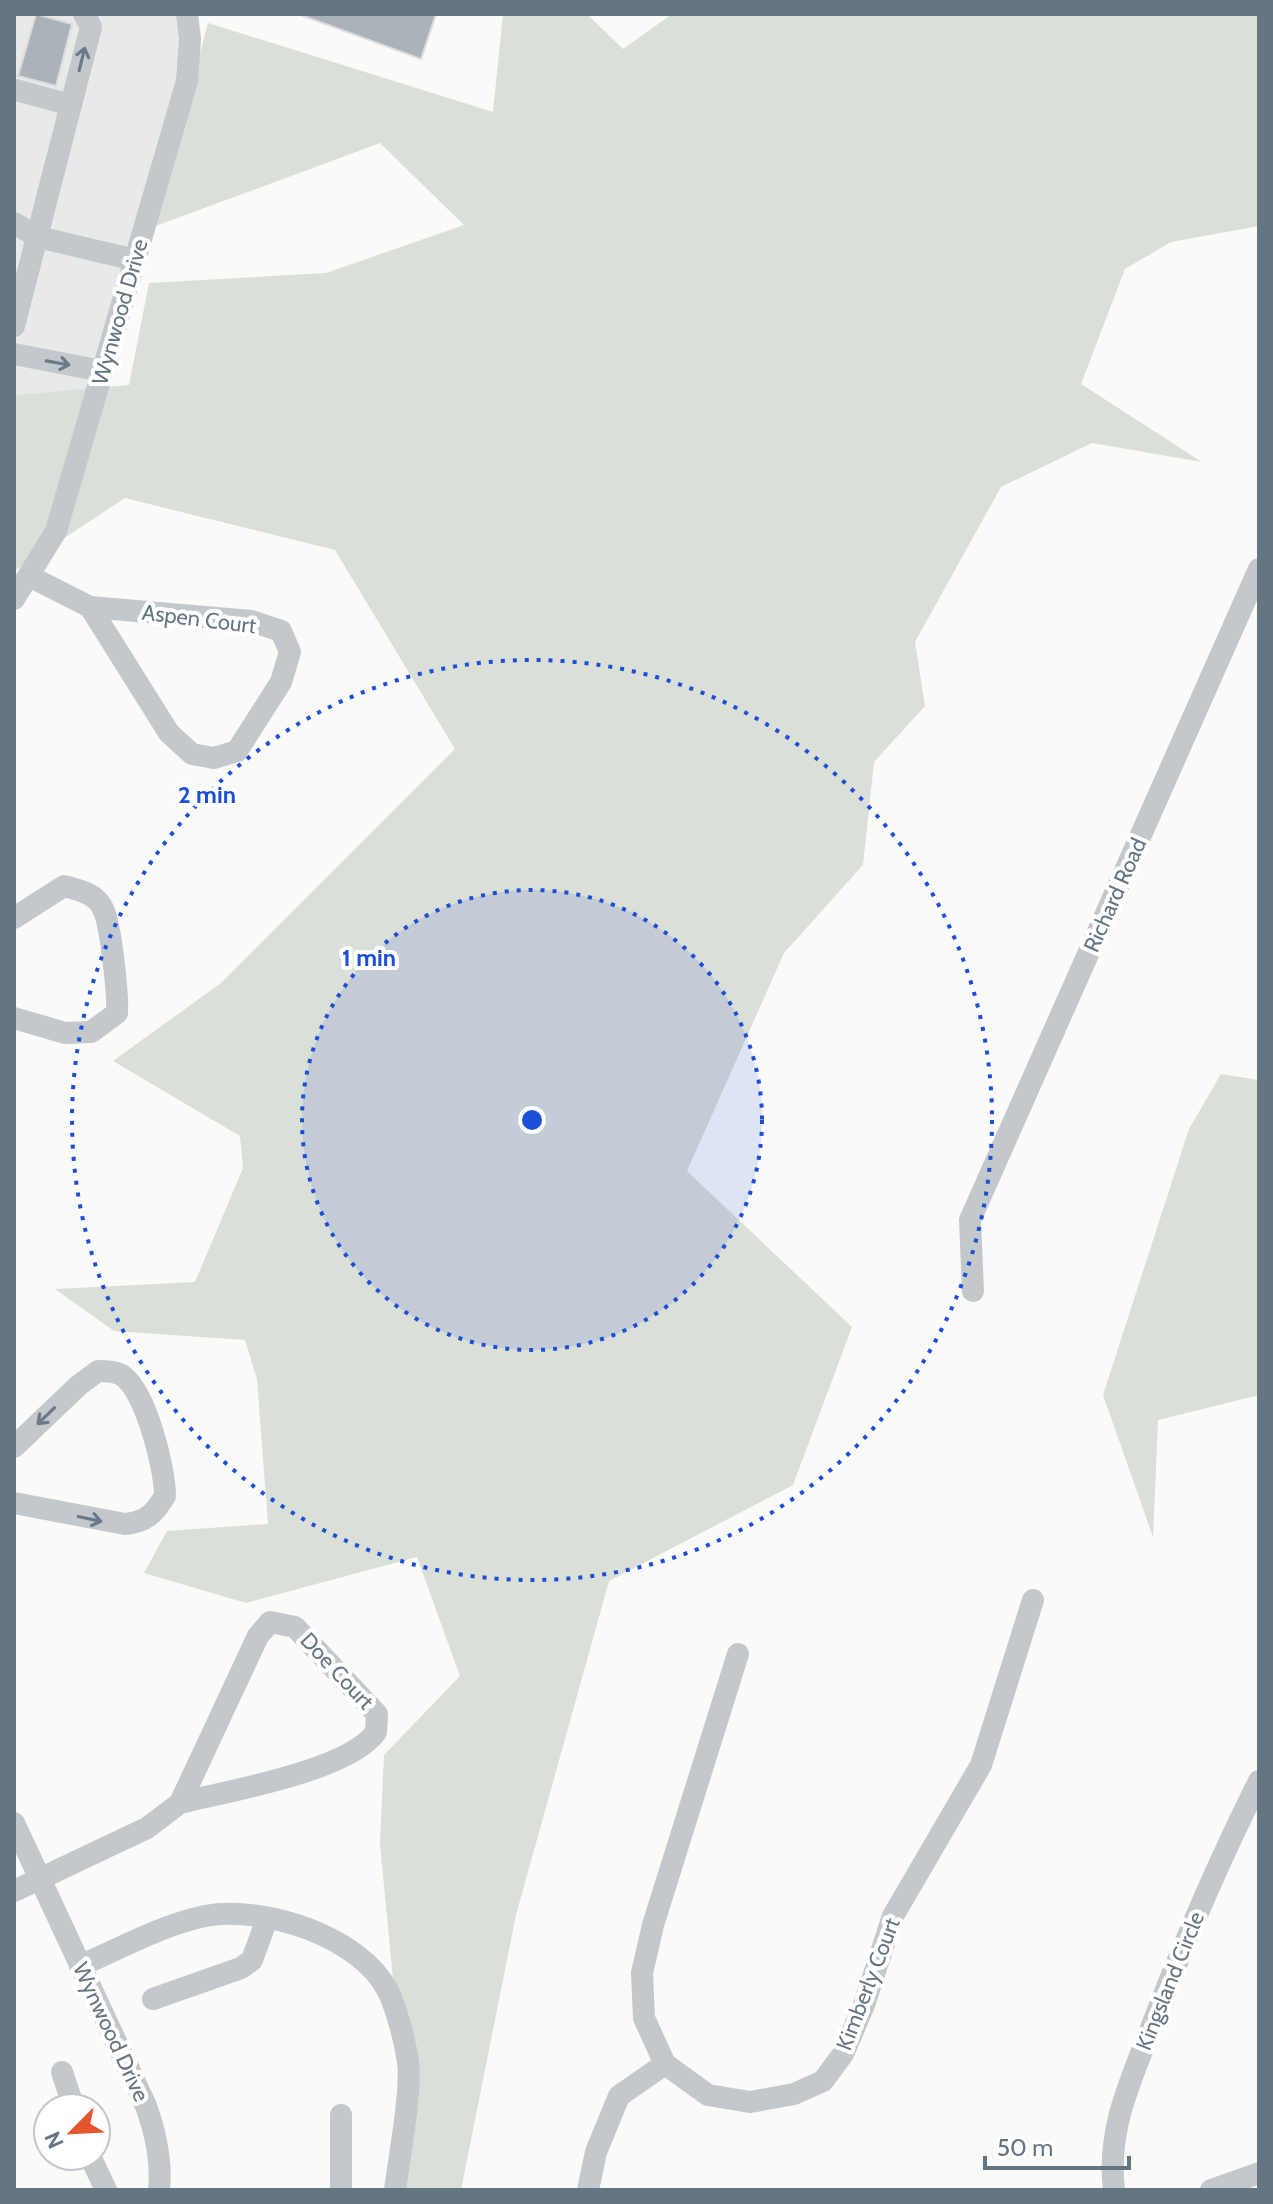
<svg xmlns="http://www.w3.org/2000/svg" width="1273" height="2204" font-family="Cabin,sans-serif">
	<style>
		.built { fill: #e8e9e9 }
		.green { fill: #dadfd7 }
		.building { fill: #aab3b9; stroke: #dcdcda; stroke-width: 2 }
		.lines { fill: none; stroke-linecap: round; stroke-linejoin: round }
		.minor { stroke: #c3c8cc; stroke-width: 22 }
		.oneway { stroke: #6a7a87 }
		.ring { fill: none; stroke: #1d4ed8; stroke-width: 4; stroke-dasharray: 4 8 }
		.labels { text-anchor: middle; dominant-baseline: central; stroke-width: 8; stroke-linejoin: round; paint-order: stroke }
		.street-label { font-size: 22px; fill: #657683; stroke: #fff }
		.centre { fill: #1d4ed8; stroke: #fff; stroke-width: 4 }
		.ring-label { font-size: 24px; text-anchor: middle; font-weight: bold; fill: #1d4ed8; stroke: #fff; stroke-width: 8; stroke-linejoin: round; paint-order: stroke }
	</style>
	<rect width="100%" height="100%" fill="#fafaf8"/>
	<path class="built" d="M14,14H187L190,39L96,388L14,395Z"/>
	<g class="green">
		<path d="M503,14H587L623,49L672,14H1259V226L1171,242L1125,269L1081,384L1202,462L1092,443L1001,487L915,642L925,706L874,762L863,865L784,953L687,1171L852,1327L793,1485L609,1581L516,1915L461,2190H398L412,2064L397,2021L380,1844L384,1755L460,1676L417,1557L246,1603L144,1573L167,1531L268,1524L257,1379L245,1340L114,1331L55,1289L195,1282L243,1168L240,1136L113,1061L221,983L455,749L335,550L125,498L14,571V395L129,385L149,283L326,273L464,225L380,143L153,227L208,23L493,112Z"/>
		<path d="M1221,1074L1259,1080V1395L1158,1420L1153,1537L1103,1395L1189,1129Z"/>
	</g>
	<g class="building">
		<path d="M36,14L72,24L56,86L18,76Z"/>
		<path d="M298,14H436L421,59Z"/>
	</g>
	<g class="lines">
		<g class="minor">
			<path d="M16,90L71,105"/>
			<path d="M14,223L38,237L135,260"/>
			<path d="M14,326L91,27L84,14"/>
			<path d="M14,354L102,371"/>
			<path d="M29,576L90,607"/>
			<path d="M14,599L56,531L187,81L190,39L187,14"/>
			<path d="M90,607L251,621L281,631L290,652L281,682L237,751L214,758L192,754L169,733Z"/>
			<path d="M14,918L64,886C78,890 95,893 102,907C111,921 118,995 117,1013L91,1032L65,1033L14,1018"/>
			<path d="M973,1291L970,1220L1259,569"/>
			<path d="M14,1447L79,1385L98,1371C106,1371 116,1371 123,1376C146,1393 165,1468 165,1496C154,1514 146,1522 125,1524L14,1503"/>
			<path d="M270,1622L295,1627L377,1714L376,1732C349,1771 227,1791 180,1803L258,1636Z"/>
			<path d="M738,1654L653,1925L642,1973L644,2018L665,2064L708,2095L750,2102L794,2094L823,2081L843,2054L864,2005L893,1916L981,1765L1033,1600"/>
			<path d="M14,1823L146,2106C156,2134 162,2161 159,2190"/>
			<path d="M14,1891L147,1828L180,1803"/>
			<path d="M80,1966C121,1948 162,1925 205,1916C263,1905 360,1936 388,1991C397,2010 405,2041 408,2062C412,2089 399,2159 395,2190"/>
			<path d="M153,1999L241,1968L252,1960L267,1919"/>
			<path d="M62,2072L74,2108"/>
			<path d="M341,2115V2190"/>
			<path d="M90,2156L106,2190"/>
			<path d="M588,2190L596,2152L619,2096L665,2064"/>
			<path d="M1114,2190C1106,2126 1134,2074 1156,2015C1187,1935 1221,1857 1259,1781"/>
			<path d="M1211,2190L1259,2173"/>
		</g>
	</g>
	<defs><path id="oneway-shaft" d="M-6 0H5M1.5-3L5.5 0L1.5 3" fill="none" stroke-width="1.6" stroke-linecap="round" stroke-linejoin="round" transform="scale(2)"/></defs>
	<g class="oneway">
		<use href="#oneway-shaft" transform="translate(82 59) rotate(-76)"/>
		<use href="#oneway-shaft" transform="translate(58 363) rotate(10)"/>
		<use href="#oneway-shaft" transform="translate(46 1416) rotate(136)"/>
		<use href="#oneway-shaft" transform="translate(90 1519) rotate(12)"/>
	</g>
	<circle cx="532" cy="1120" r="230" fill="#1d4ed8" fill-opacity=".12"/>
	<g class="ring">
		<circle cx="532" cy="1120" r="230"/>
		<circle cx="532" cy="1120" r="460"/>
	</g>
	<g class="labels">
		<g class="street-label">
			<text transform="translate(120 312) rotate(-74)">Wynwood Drive</text>
			<text transform="translate(199 619) rotate(7)">Aspen Court</text>
			<text transform="translate(1115 895) rotate(-66)">Richard Road</text>
			<text transform="translate(337 1671) rotate(47)">Doe Court</text>
			<text transform="translate(1170 1981) rotate(-68)">Kingsland Circle</text>
			<text transform="translate(868 1984) rotate(-69)">Kimberly Court</text>
			<text transform="translate(111 2032) rotate(65)">Wynwood Drive</text>
		</g>
	</g>
	<circle cx="532" cy="1120" r="12" class="centre"/>
	<g class="ring-label">
		<text x="207" y="803">2 min</text>
		<text x="369" y="966">1 min</text>
	</g>
	<rect width="1273" height="2204" fill="none" stroke="#657683" stroke-width="32"/>
	<g transform="translate(72 2132) rotate(246)"><circle r="38" fill="#ffffff" stroke="#c1c8cd" stroke-width="2"/>
	<path d="M0-6L14 30L0 20L-14 30Z" fill="#e4572e"/>
	<text y="-12" font-size="22" font-weight="bold" text-anchor="middle" fill="#657683">N</text>
	</g>
	<path d="M985 2156v12h144v-12" fill="none" stroke="#657683" stroke-width="4"/>
	<text x="997" y="2156" font-size="24" fill="#657683" stroke="#ffffff" stroke-width="6" paint-order="stroke">50 m</text>
</svg>
